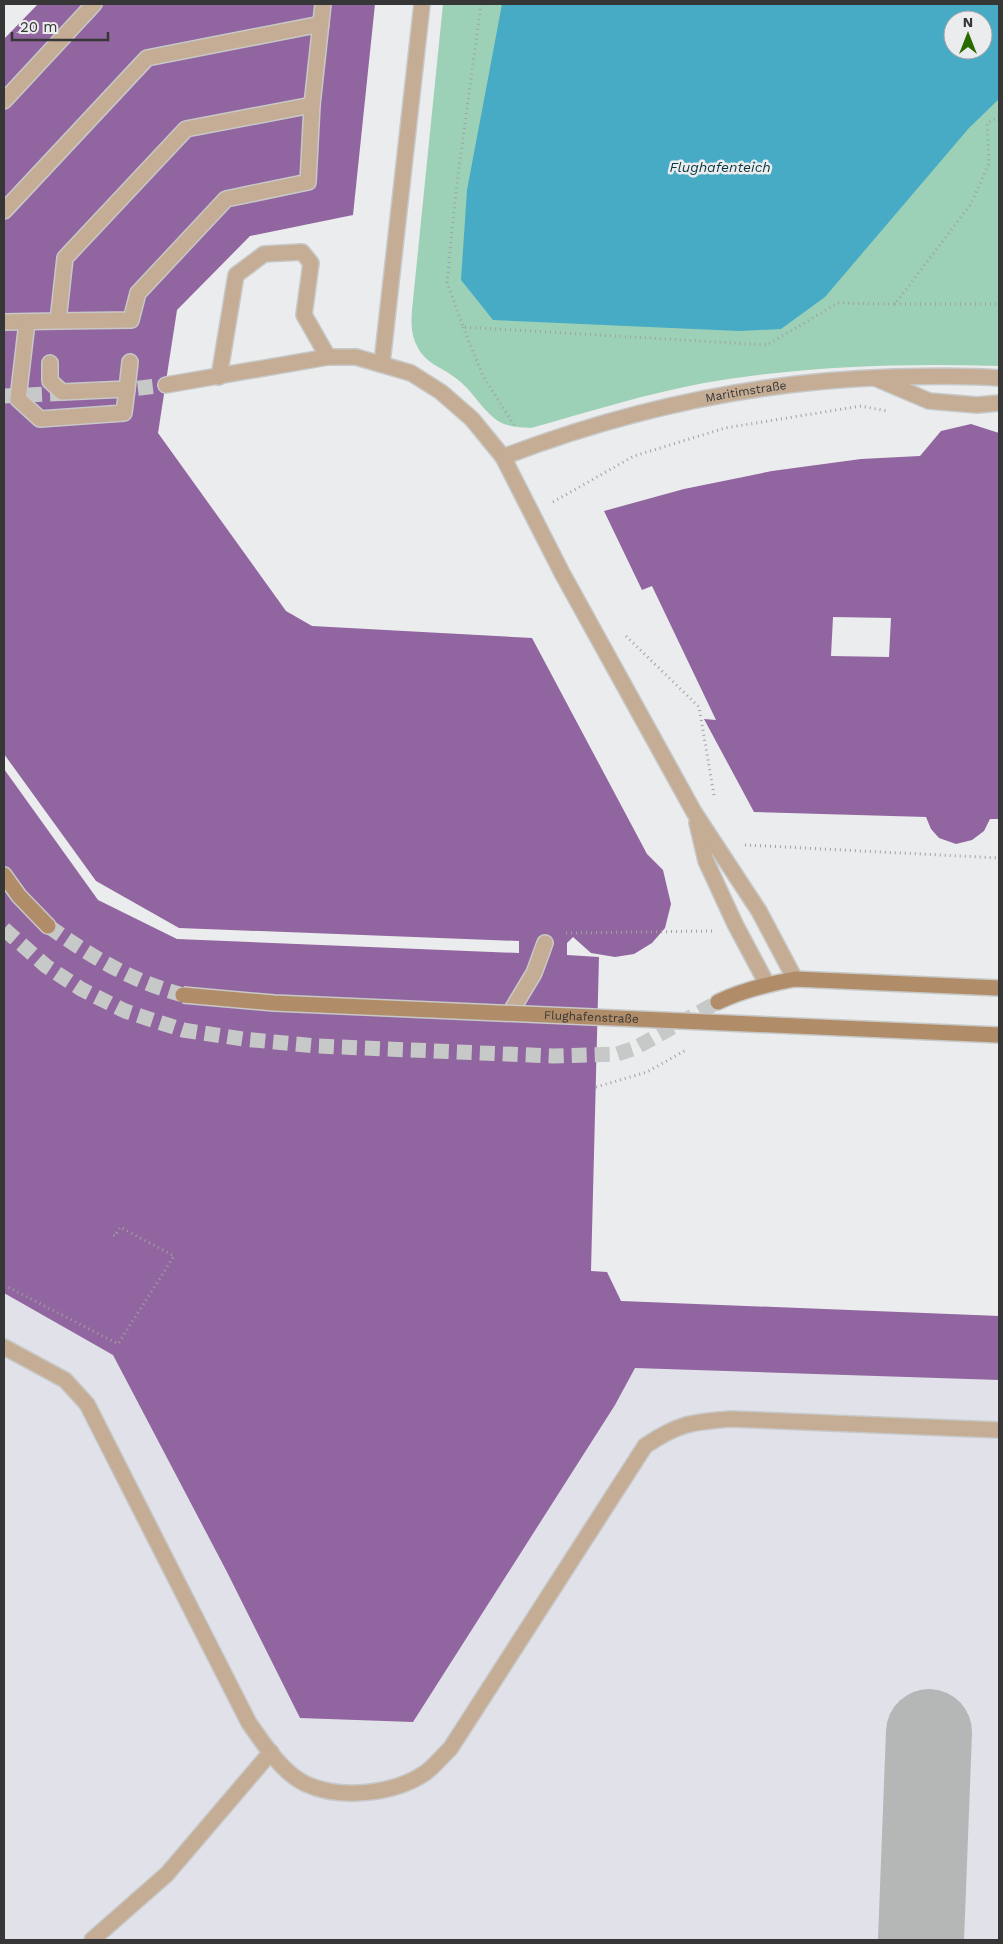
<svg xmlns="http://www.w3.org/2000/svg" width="1003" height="1944" font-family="'Work Sans',sans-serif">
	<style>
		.built { fill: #e1e1e9 }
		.green { fill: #9dd1b7; fill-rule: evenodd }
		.water { fill: #48abc6; fill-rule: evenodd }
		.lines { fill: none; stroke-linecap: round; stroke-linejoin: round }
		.taxiway { stroke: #b5b6b6; stroke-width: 86 }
		.building { fill: #91659f; fill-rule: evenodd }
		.street-tunnel { stroke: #c7c8c8; stroke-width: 15; stroke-dasharray: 15 8; stroke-linecap: butt }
		.secondary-tunnel { stroke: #c7c8c8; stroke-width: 15; stroke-dasharray: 15 8; stroke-linecap: butt }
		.lane-casing { stroke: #c7c8c8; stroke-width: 18 }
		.street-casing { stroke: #c7c8c8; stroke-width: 18 }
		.secondary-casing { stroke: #c7c8c8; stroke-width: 18 }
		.path { stroke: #a1a1a2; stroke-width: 3; stroke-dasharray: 1 4; stroke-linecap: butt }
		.lane { stroke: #c5ac94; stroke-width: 15 }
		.street { stroke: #c5ac94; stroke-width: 15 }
		.secondary { stroke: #b18c68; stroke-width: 15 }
		.secondary-bridge-casing { stroke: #c7c8c8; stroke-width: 18; stroke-linecap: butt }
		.secondary-bridge { stroke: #b18c68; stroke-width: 15 }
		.labels { text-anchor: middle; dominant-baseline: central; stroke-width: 5; stroke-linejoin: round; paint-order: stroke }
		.street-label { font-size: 12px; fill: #363636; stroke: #ebeced }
		.water-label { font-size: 14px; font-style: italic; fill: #083743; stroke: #ebeced }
	</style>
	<rect width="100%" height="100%" fill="#ebeced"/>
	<path class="built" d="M4,1157L19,1165L591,1271L607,1272L621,1301L999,1316V1940H4Z"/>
	<path class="green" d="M443,4H999V366C900,363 802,366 704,383C645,394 588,412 531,428C518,427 504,427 494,418C480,407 472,390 457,379C444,368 426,364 418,348C411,335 411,324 412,310ZM953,20H983V50H953Z"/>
	<path class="water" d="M502,4H999V99L969,128L825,297L781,329L739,331L493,320L461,280L467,190ZM953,20H983V50H953Z"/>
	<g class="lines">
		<path class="taxiway" d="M921,1940L929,1732"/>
	</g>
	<g class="building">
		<path d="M38,4H375L353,215L250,236L177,310L158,433L286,611L312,626L532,638L647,854L663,870L671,904L665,928L652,943L634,954L615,957L591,953L573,937L567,943V955L599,957L591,1271L607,1272L621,1301L999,1316V1380L635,1368L615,1405L413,1722L300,1718L227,1572L113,1355L4,1293V769L98,900L177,939L519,953V941L179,928L96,881L4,754V39Z"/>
		<path d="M971,424L999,433V819H990L984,831L972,840L956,844L939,838L931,829L926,817L754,812L704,719L716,720L652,586L642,590L604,511L684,489L772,471L861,459L920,456L941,431ZM833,617L891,618L889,657L831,656Z"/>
	</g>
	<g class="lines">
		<g class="street-tunnel">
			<path d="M115,391L166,385"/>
			<path d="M4,396L72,393"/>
		</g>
		<g class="secondary-tunnel">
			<path d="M48,926C92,957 131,981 183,995"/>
			<path d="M4,929L46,966L81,989L125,1011L183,1030L243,1039L317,1046L553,1056L617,1054L635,1048L718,1002"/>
		</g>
		<defs>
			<g id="lane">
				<path d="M4,101L94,4"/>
				<path d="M4,211L147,58L321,24"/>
				<path d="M58,321L131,320L138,293L226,199L308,182L312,105L323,4"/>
				<path d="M4,322L58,321L65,258L186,129L312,105"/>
				<path d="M27,322L18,399L40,419L124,413L127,389"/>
				<path d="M50,363V381L62,392L127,389L130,362"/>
				<path d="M219,377L236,275L264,254L302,252L311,263L304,315L328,357"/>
				<path d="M875,378L929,401L977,405L999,403"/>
				<path d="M510,1013L534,973L545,943"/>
				<path d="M4,1347L65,1380L87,1404L249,1723C264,1744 282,1773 306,1784C341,1800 394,1794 425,1773C434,1767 442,1756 450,1749L645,1446C679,1423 692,1422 731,1419L999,1430"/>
				<path d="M92,1940L167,1874L271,1752"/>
			</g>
			<g id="street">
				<path d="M382,363L422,4"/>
				<path d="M166,385L328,357H356L411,373L441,392L472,419L503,457L562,573L694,812L759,911L795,979"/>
				<path id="s1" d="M503,457C628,409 759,381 893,377C929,376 964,375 999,378"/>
				<path d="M697,823L706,861L735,924L767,984"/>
			</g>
			<g id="secondary">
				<path d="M4,875L19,896L48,926"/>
				<path d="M718,1002C743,990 768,984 795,979L999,988"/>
			</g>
		</defs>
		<use href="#lane" class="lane-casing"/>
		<use href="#street" class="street-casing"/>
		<use href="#secondary" class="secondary-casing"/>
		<g class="path">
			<path d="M481,4L456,191L447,282L463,327L767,345L838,303L895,304L971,204L989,163L987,123L999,117"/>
			<path d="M895,304H999"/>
			<path d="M463,327L483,376L516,428"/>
			<path d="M553,502L634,456L725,428L861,406L887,411"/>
			<path d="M626,636L699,707L714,795"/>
			<path d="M745,845L999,858"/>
			<path d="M566,933L713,931"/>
			<path d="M596,1087L647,1072L686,1050"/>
			<path d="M4,1285L118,1344L174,1256L120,1227L115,1236L110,1233"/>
		</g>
		<use href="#lane" class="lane"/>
		<use href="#street" class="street"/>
		<use href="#secondary" class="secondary"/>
		<defs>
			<g id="secondary-bridge">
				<path id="s2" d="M183,995L274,1003L999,1035"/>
			</g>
		</defs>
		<use href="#secondary-bridge" class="secondary-bridge-casing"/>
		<use href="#secondary-bridge" class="secondary-bridge"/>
	</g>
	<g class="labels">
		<g class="street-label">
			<text stroke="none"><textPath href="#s1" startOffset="252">Maritimstraße</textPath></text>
			<text stroke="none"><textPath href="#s2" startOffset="409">Flughafenstraße</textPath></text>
		</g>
		<g class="water-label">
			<text x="720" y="167">Flughafenteich</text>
		</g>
	</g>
	<rect width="1003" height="1944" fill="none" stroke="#363636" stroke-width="10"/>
	<g transform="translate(968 35)"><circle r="24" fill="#ebeced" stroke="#a3a3a4"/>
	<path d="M0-4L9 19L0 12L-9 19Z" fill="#286b01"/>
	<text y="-8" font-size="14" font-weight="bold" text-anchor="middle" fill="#363636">N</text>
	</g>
	<path d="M12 32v8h96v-8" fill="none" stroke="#363636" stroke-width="2.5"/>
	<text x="20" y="32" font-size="15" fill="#363636" stroke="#ebeced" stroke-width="4" paint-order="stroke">20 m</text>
</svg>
